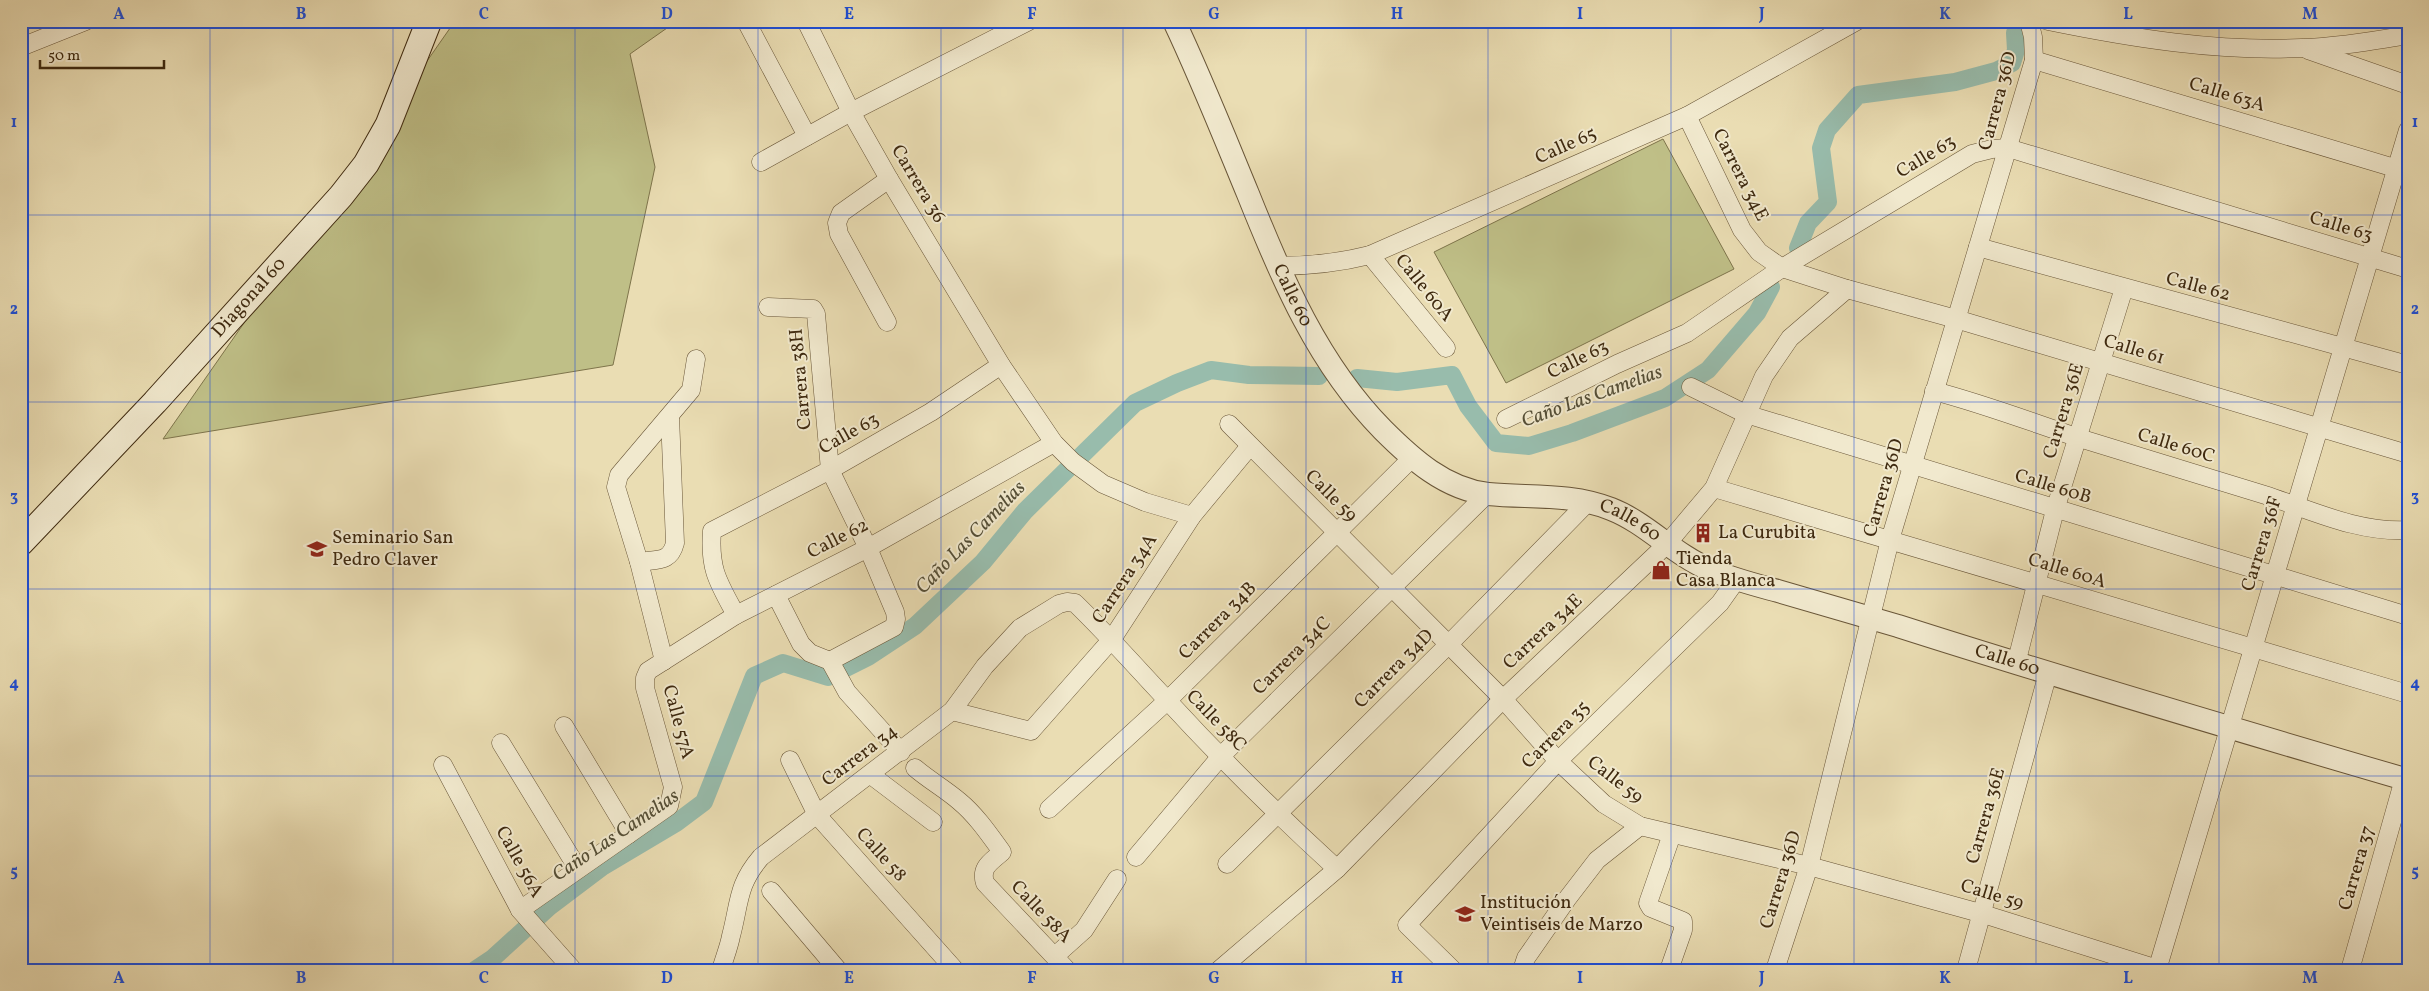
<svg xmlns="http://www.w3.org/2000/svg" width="2429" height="991" font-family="Vollkorn,serif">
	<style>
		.green { fill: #bfbf87; stroke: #7e744b }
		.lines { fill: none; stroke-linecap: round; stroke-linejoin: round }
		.canal { stroke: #98bcac; stroke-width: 18 }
		.minor-casing { stroke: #695638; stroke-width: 19 }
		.tertiary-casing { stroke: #695638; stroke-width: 24 }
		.secondary-casing { stroke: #3e290f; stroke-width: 27 }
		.minor { stroke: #f1e9ce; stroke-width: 18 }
		.tertiary { stroke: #f1e9ce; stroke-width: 22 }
		.secondary { stroke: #f1e9ce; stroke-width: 25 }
		.grid { fill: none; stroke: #1d4ed8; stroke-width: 1; stroke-opacity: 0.55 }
		.labels { text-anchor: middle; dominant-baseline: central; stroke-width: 4; stroke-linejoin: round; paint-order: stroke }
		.street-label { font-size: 19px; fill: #3e290f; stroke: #f1e9ce }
		.poi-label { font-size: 19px; fill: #3e290f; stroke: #f1e9ce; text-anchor: start }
		.water-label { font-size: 20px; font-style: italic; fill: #544e36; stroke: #f1e9ce }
		.neatline { fill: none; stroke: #1d4ed8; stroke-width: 2 }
		.grid-label { font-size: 16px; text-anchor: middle; font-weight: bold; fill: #1d4ed8 }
	</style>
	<rect width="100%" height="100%" fill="#eaddb3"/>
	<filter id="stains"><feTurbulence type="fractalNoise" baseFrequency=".004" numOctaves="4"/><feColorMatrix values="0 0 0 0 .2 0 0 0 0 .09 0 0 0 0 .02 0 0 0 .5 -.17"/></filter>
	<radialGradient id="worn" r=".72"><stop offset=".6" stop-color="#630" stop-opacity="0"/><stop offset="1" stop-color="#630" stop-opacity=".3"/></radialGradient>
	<g class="green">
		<path d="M455,21H677L630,54L655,167L613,365L163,439Z"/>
		<path d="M1663,139L1734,269L1506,383L1434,252Z"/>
	</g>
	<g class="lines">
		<g class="canal">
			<path d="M1798,248L1808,223L1828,202L1821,148L1827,130L1858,95L1955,82L1996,71L2012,63L2016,50L2015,33"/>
			<path d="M1357,378L1397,382L1452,375L1468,406L1496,443L1529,446L1572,433L1665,398L1708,370L1757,313L1771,287"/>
			<path d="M475,970L493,958L549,907L602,867L676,823L704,802L754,676L783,663L828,677L868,657L915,626L983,562L1025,511L1135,403L1177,383L1211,370L1249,375L1319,376"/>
		</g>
		<defs>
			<g id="minor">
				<path d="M746,21L807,136"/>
				<path d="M806,21L851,112L889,179L1001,365L1054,443L1073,462L1103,484L1145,502L1192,516"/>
				<path d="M2048,21C2131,38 2217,52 2302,48C2337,47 2373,41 2408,35"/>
				<path d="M21,47L86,21"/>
				<path d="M2308,50L2408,85"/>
				<path d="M2034,60L2408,172"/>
				<path d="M1687,116L1742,230L1759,252L1782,268L1847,289L1956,319L2408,454"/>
				<path d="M761,162L851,112L1029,21"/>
				<path d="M1978,247L2408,365"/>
				<path d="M1370,255L1446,348"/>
				<path d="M1277,266C1310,266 1338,263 1370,255L1687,116L1857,21"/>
				<path d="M768,307L813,309L816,314L830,470L868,548L895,612L896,619L894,627L830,661"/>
				<path d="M887,322L839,234L837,223L841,213L889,179"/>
				<path d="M1691,387L1746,414L2408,616"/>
				<path d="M1934,391C1984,404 2031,422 2079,438C2141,457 2203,476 2265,495C2311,510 2358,533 2408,530"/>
				<path d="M1506,419L1617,364L1687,333L1782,268L1972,154L1992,149L2008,148L2408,269"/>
				<path d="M1229,424L1503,699L1558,761L1604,804L1640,826L1809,866L1980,913L2161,970"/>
				<path d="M1714,488L2408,694"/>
				<path d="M639,562C657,559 670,563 675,543L670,416"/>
				<path d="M776,595L801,644L810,653L830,661L847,692L901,752"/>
				<path d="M736,615C718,582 709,569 712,531L830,470L931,412L1001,365"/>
				<path d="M664,661L639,562L616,487L619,475L691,390L696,359"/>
				<path d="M2016,664L2055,510L2124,288"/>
				<path d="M952,711L1031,731L1112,639L1192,516L1250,446"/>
				<path d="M564,726L629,834"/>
				<path d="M501,743L578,869"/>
				<path d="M790,760L817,815L955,970"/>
				<path d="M443,765L520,910L573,970"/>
				<path d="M915,768C929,780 945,789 959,801C976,815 989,834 1002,852C991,862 980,867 985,883L1067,970"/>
				<path d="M871,775L933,822"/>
				<path d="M1049,809L1167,701L1412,458"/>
				<path d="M1136,857L1221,756L1487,494"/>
				<path d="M1227,864L1449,644L1589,501"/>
				<path d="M771,891L838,970"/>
				<path d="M520,910L669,806L673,787L645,688V678L648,671L736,615L868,548L1054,443"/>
				<path d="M1055,956L1084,930L1117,879"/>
				<path d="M721,970C724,959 729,947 731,936C740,902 737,885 761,857L952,711L985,666L1020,628L1059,604L1067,602L1075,603C1107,634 1136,667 1167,700C1221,759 1278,815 1337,869"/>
				<path d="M1219,970L1337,869L1503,699L1666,545L1714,488L1764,376L1790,338L1847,289"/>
				<path d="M1453,970L1407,925L1558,761L1720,603L1737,579"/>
				<path d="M1522,970L1526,958L1567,899L1597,860L1640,826"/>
				<path d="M1669,970L1683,930V921L1651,908L1648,903L1672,834"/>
				<path d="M1775,970L1809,866L1890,540L2034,60L2033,37L2029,21"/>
				<path d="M1966,970L2048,673"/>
				<path d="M2157,970L2408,130"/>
				<path d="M2350,970L2404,779"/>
			</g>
			<g id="tertiary">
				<path id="s1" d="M1174,21C1201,78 1224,136 1248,194C1282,279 1318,364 1383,430C1412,459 1445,489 1488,494C1529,498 1571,493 1611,509C1647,523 1674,555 1711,570C1732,579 1756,585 1778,591C1818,603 1858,614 1898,626C2067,680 2237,730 2408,780"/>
			</g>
			<g id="secondary">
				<path id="s2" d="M21,543L155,402L341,196L366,164L388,125L429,21"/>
			</g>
		</defs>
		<use href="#minor" class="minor-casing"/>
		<use href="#tertiary" class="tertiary-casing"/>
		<use href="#secondary" class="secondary-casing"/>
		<use href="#minor" class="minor"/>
		<use href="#tertiary" class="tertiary"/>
		<use href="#secondary" class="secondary"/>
	</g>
	<path class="grid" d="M210,21V970M393,21V970M575,21V970M758,21V970M941,21V970M1123,21V970M1306,21V970M1488,21V970M1671,21V970M1854,21V970M2036,21V970M2219,21V970M21,215H2408M21,402H2408M21,589H2408M21,776H2408"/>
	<defs>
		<symbol id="building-bare" viewBox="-9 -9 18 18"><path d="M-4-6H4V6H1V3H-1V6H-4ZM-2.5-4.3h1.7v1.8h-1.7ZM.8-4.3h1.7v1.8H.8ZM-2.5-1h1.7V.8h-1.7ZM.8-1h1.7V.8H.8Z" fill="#8f2418" stroke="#f1e9ce" stroke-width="2.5" paint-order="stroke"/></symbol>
		<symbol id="school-bare" viewBox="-9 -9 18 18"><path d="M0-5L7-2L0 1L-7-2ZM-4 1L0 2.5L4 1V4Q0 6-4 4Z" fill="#8f2418" stroke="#f1e9ce" stroke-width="2.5" paint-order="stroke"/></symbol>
		<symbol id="shop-bare" viewBox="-9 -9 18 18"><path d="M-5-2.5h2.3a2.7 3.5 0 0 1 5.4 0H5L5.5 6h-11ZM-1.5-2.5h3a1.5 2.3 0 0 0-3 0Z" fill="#8f2418" stroke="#f1e9ce" stroke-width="2.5" paint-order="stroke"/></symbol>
	</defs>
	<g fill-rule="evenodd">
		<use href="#building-bare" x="1689" y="519" width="28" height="28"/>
		<use href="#school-bare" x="303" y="535" width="28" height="28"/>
		<use href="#shop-bare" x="1647" y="556" width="28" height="28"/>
		<use href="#school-bare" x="1451" y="900" width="28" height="28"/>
	</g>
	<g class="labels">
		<g class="street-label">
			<text transform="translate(2227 95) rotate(17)">Calle 63A</text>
			<text transform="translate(1998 101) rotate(-75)">Carrera 36D</text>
			<text transform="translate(1566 146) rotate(-24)">Calle 65</text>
			<text transform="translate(1926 157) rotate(-31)">Calle 63</text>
			<text transform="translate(1740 175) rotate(63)">Carrera 34E</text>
			<text transform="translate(918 184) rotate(59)">Carrera 36</text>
			<text transform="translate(2341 227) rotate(17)">Calle 63</text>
			<text transform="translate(2198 287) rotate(15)">Calle 62</text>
			<text transform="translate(1424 288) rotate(51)">Calle 60A</text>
			<text stroke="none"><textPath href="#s1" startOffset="299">Calle 60</textPath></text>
			<text stroke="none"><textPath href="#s2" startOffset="335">Diagonal 60</textPath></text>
			<text transform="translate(2134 350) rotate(17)">Calle 61</text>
			<text transform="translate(1578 360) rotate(-26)">Calle 63</text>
			<text transform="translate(801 379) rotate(-95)">Carrera 38H</text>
			<text transform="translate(2064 411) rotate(-73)">Carrera 36E</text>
			<text transform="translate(849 434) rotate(-29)">Calle 63</text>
			<text transform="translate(2176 446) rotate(17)">Calle 60C</text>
			<text transform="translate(2053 487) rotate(17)">Calle 60B</text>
			<text transform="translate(1884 488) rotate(-74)">Carrera 36D</text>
			<text transform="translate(1331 496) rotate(45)">Calle 59</text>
			<text stroke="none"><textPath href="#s1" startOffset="734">Calle 60</textPath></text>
			<text transform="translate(838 539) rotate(-27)">Calle 62</text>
			<text transform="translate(2262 544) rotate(-73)">Carrera 36F</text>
			<text transform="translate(2067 571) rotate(17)">Calle 60A</text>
			<text transform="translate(1125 579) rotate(-57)">Carrera 34A</text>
			<text transform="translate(1218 621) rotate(-45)">Carrera 34B</text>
			<text transform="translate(1543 632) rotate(-43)">Carrera 34E</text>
			<text transform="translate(1292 656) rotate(-45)">Carrera 34C</text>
			<text stroke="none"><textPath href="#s1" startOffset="1139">Calle 60</textPath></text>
			<text transform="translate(1394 669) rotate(-45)">Carrera 34D</text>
			<text transform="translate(1216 721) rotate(46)">Calle 58C</text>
			<text transform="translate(678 722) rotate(75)">Calle 57A</text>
			<text transform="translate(1556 735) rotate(-45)">Carrera 35</text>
			<text transform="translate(860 756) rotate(-37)">Carrera 34</text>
			<text transform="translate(1615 780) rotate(38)">Calle 59</text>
			<text transform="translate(1986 816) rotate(-74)">Carrera 36E</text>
			<text transform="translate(881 855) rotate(48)">Calle 58</text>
			<text transform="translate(519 862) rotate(61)">Calle 56A</text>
			<text transform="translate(2357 868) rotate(-74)">Carrera 37</text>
			<text transform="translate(1781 880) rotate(-73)">Carrera 36D</text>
			<text transform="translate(1992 895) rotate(17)">Calle 59</text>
			<text transform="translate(1041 912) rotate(46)">Calle 58A</text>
		</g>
		<g class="poi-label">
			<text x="1718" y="533">La Curubita</text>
			<text x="332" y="538">Seminario San<tspan x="332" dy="22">Pedro Claver</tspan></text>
			<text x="1676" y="559">Tienda<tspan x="1676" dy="22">Casa Blanca</tspan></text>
			<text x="1480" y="903">Institución<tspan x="1480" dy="22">Veintiseis de Marzo</tspan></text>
		</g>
		<g class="water-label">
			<text transform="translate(1592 397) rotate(-20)">Caño Las Camelias</text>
			<text transform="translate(971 538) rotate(-46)">Caño Las Camelias</text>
			<text transform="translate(616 836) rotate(-34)">Caño Las Camelias</text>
		</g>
	</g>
	<rect width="2429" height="991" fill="none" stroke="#eaddb3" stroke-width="55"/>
	<path d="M40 60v8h124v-8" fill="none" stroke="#3e290f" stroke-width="2.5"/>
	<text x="48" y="60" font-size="15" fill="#3e290f" stroke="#f1e9ce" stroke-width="4" paint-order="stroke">50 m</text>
	<rect x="28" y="28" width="2374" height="936" class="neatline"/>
	<g class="grid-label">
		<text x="119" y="19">A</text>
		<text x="301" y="19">B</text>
		<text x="484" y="19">C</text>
		<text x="667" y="19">D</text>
		<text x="849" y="19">E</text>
		<text x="1032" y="19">F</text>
		<text x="1214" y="19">G</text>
		<text x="1397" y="19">H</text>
		<text x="1580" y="19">I</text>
		<text x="1762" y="19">J</text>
		<text x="1945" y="19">K</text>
		<text x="2128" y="19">L</text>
		<text x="2310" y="19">M</text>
		<text x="14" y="127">1</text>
		<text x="2415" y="127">1</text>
		<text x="14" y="314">2</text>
		<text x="2415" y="314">2</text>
		<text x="14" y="501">3</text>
		<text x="2415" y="501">3</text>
		<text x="14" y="688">4</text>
		<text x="2415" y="688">4</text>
		<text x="14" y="876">5</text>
		<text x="2415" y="876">5</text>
		<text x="119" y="983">A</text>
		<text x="301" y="983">B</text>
		<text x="484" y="983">C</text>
		<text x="667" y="983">D</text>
		<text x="849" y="983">E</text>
		<text x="1032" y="983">F</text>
		<text x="1214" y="983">G</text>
		<text x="1397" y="983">H</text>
		<text x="1580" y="983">I</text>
		<text x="1762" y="983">J</text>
		<text x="1945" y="983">K</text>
		<text x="2128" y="983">L</text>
		<text x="2310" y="983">M</text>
	</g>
	<rect width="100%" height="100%" filter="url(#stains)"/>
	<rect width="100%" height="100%" fill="url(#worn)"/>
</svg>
